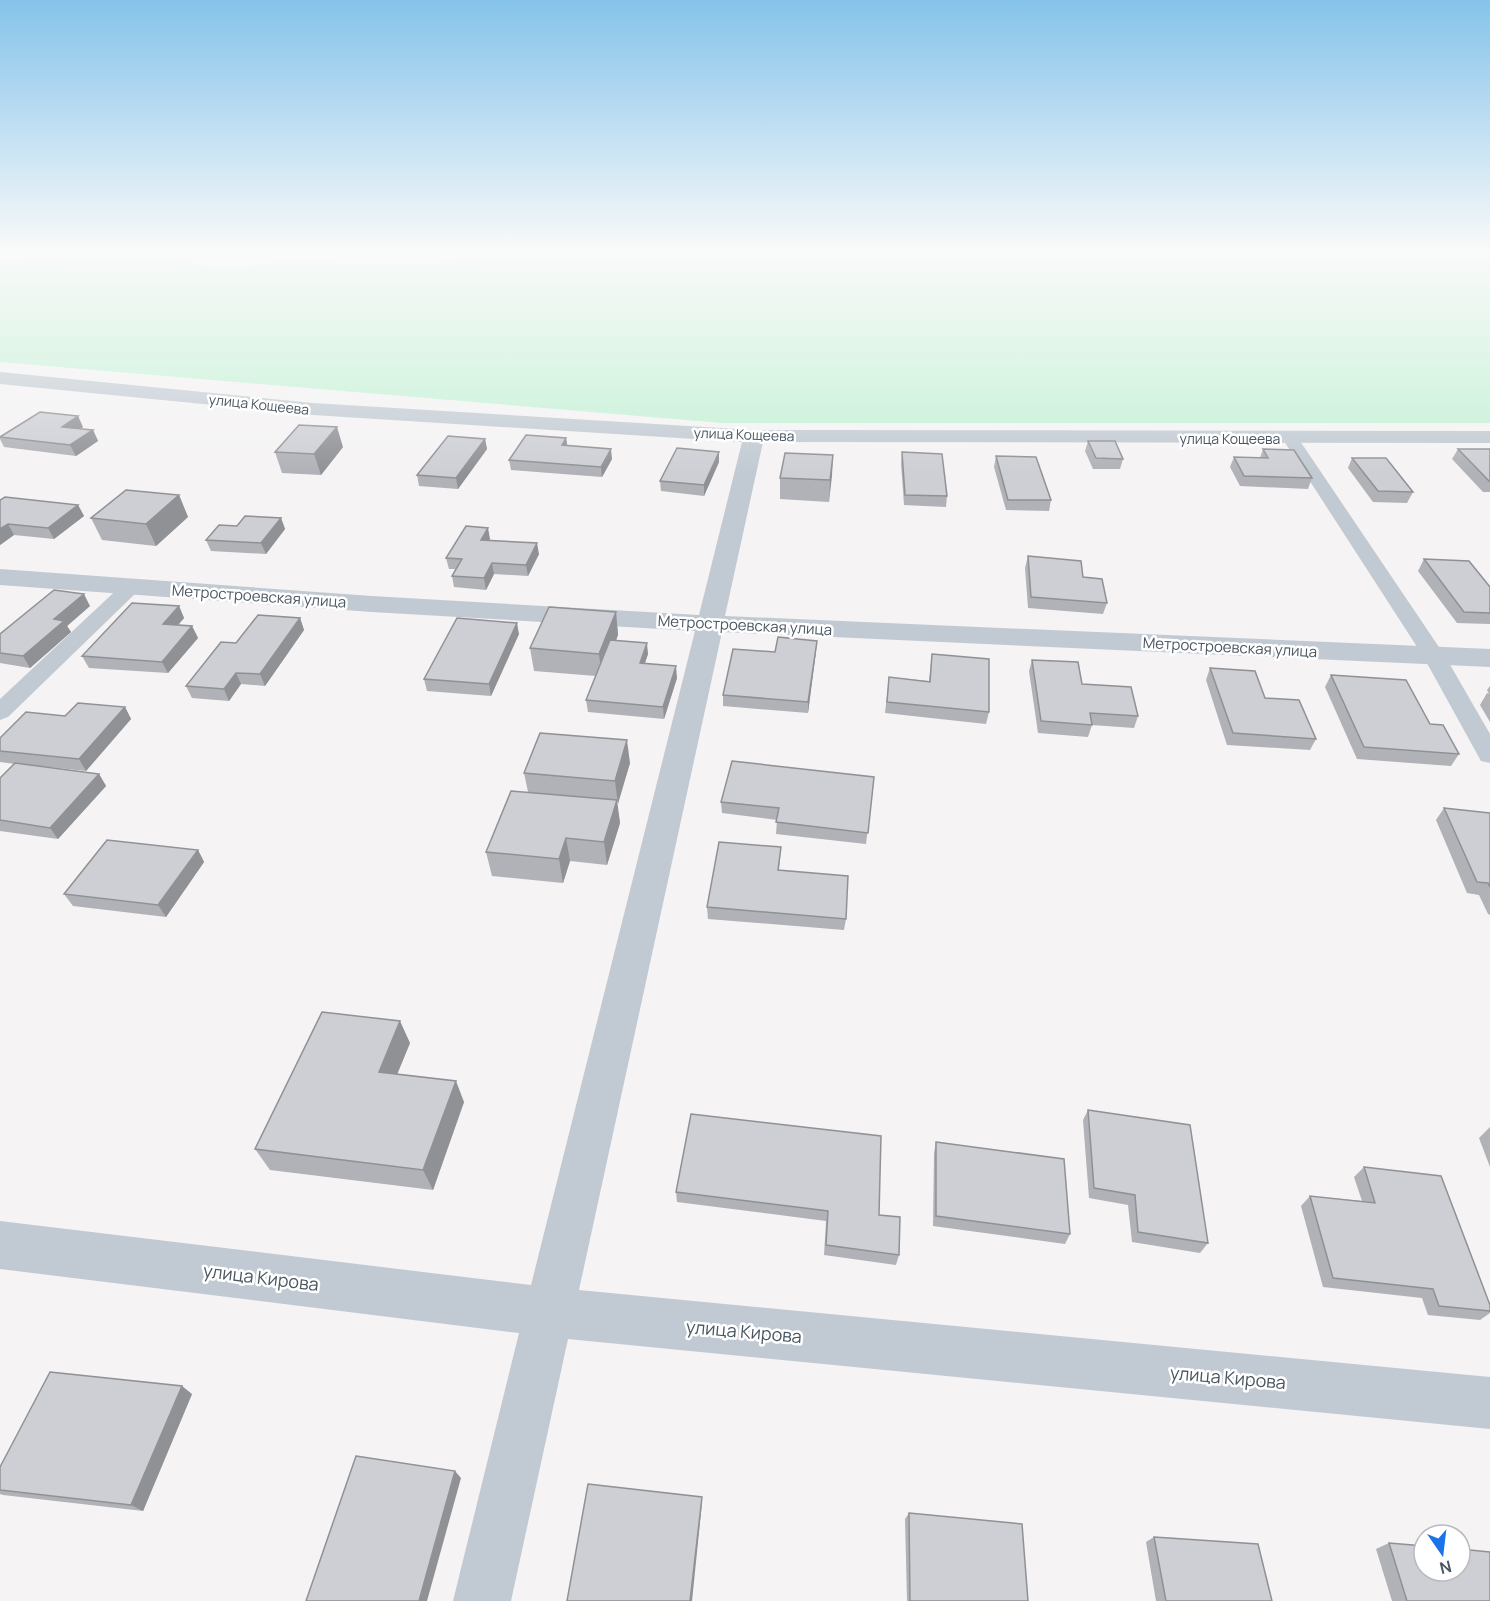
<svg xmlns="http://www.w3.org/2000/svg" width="1490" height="1601" font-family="Manrope,sans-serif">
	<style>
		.green { fill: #c3f1d5 }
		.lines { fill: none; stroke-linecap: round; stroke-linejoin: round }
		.lane { fill: #c1cad2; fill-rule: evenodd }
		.street { fill: #c1cad2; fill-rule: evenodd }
		.wall { fill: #b0b2b7 }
		.shaded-wall { fill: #909195 }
		.building { fill: #cdcfd5; stroke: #909195; stroke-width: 1.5 }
		.labels { text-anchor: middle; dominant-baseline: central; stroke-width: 5; stroke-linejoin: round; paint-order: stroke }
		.far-street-label { font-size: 14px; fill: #4a5661; stroke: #fff }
		.street-label { font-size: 15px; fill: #4a5661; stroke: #fff }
		.near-street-label { font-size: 18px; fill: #4a5661; stroke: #fff }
	</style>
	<rect width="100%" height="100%" fill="#f5f3f3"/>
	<path class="green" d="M140,250C170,250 198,267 224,267C247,267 270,261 292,261C360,261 431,273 496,250H849L894,253L905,250H1490V423H722L0,362V262Z"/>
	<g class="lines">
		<g class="lane">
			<path d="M1290,433L1296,435L1445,656L1490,734V763L1481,761L1423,656L1282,438Z"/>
			<path d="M131,581L138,583L141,587L138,591L8,717L0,720V699L124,583Z"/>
		</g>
		<path class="street" d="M0,372L313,403L754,430L1490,431V443L763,442L725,616L1490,649V667L722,632L579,1290L1490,1377V1429L568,1339L511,1601H453L519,1333L0,1269V1221L531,1285L695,631L372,612L0,585V569L372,596L699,615L742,442L313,415L0,384Z"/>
	</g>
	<g class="wall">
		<path d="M83,427L80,429L93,430L98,441L76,456L4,447L0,439V436Z"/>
		<path d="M566,438L567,446L612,459L602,477L511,470L509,460Z"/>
		<path d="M485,439L487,449L458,489L419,486L417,475Z"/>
		<path d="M1088,441L1123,459L1120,469H1093L1085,451Z"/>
		<path d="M343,447L321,475L282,473L275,452Z"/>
		<path d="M1263,449L1312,478L1308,489L1240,486L1230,467L1234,457L1260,458Z"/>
		<path d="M1458,449H1490V492H1483L1452,459Z"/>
		<path d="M902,452L947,496L946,507L904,505L901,463Z"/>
		<path d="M833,455L829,502L780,499V478Z"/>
		<path d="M996,456L1051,500L1049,511L1006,510L994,467Z"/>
		<path d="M1352,458L1413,492L1407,503L1373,502L1348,468Z"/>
		<path d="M719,462L704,496L661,491L660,481Z"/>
		<path d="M179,495L188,517L156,546L102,540L91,518Z"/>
		<path d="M0,500L78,505L84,516L54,539L14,535L0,545Z"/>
		<path d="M281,518L285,529L266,554L211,551L206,540L237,526Z"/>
		<path d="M490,539L489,540L539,554L528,576L494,574L486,590L454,587L452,576L455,569H449L446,558Z"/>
		<path d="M1028,556L1083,577L1107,603L1103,614L1028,608L1025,568Z"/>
		<path d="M1424,559L1490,587V624L1457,623L1418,571Z"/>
		<path d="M90,606L67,626L71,632L30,668L0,663V634Z"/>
		<path d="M179,606L184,618L178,625L192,626L198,638L168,673L89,668L82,656Z"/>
		<path d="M616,612L618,635L616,640L648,654L645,663L677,678L664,719L588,712L586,700L596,676L534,671L530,648Z"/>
		<path d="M300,618L304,630L265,686L241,684L229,701L192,698L186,686L236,643Z"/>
		<path d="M519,634L491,696L427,691L424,679Z"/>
		<path d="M817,641L808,713L723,706V695L775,652Z"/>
		<path d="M932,654L989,712L986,724L885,713L889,677L929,681Z"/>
		<path d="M1032,660L1082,684L1138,716L1134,728L1092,725L1088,737L1038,733L1029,671Z"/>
		<path d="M1210,668L1265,698L1316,739L1310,750L1227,745L1206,680Z"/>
		<path d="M1331,675L1430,724L1459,754L1451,766L1357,759L1325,687Z"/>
		<path d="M1490,686V722L1480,705L1487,693L1489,694L1487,690Z"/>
		<path d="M125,707L131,719L86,771L30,765L99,774L106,786L58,839L0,831V778L15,764L0,762V738L65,716Z"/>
		<path d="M630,763L617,804L620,823L607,865L570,861L563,883L492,876L486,852L528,792L524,773Z"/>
		<path d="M874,777L866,844L776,834L777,820L722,813L721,802Z"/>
		<path d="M1444,808L1490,813V915L1488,914L1479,895L1467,893L1436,820Z"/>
		<path d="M781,847L779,870L846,919L844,930L708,919L707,907Z"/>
		<path d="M198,850L204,862L166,917L73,906L64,894Z"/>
		<path d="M410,1043L397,1074L464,1102L433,1190L270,1170L255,1149Z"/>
		<path d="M1088,1110L1208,1243L1200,1253L1132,1242L1128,1205L1089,1198L1083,1120Z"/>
		<path d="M1490,1127V1167L1479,1138Z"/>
		<path d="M936,1142L1070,1234L1065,1244L933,1226L934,1153Z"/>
		<path d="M1364,1167L1490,1305V1313L1480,1320L1428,1315L1422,1298L1323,1287L1301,1206L1310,1196L1362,1201L1354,1177Z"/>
		<path d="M676,1192L879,1215L899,1255L896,1265L824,1255L826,1221L677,1202Z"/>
		<path d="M192,1394L143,1511L3,1495L0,1494V1467Z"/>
		<path d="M909,1513L1028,1601H907L905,1519Z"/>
		<path d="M1154,1537L1272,1601H1156L1146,1542Z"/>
		<path d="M1389,1543L1490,1601H1392L1376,1549Z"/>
	</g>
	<g class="shaded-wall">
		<path d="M78,416L83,427L67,437L62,427Z"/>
		<path d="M337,427L343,447L321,475L314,454Z"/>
		<path d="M93,430L98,441L76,456L70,445Z"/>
		<path d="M566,438L568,449L562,445Z"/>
		<path d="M485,439L487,449L458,489L456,478Z"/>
		<path d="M611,449L612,459L602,477L601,467Z"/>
		<path d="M719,452V462L704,496V485Z"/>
		<path d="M833,455L832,476L829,502L830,480Z"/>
		<path d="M179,495L188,517L156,546L146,524Z"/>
		<path d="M78,505L84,516L54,539L48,528Z"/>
		<path d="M281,518L285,529L266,554L261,543Z"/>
		<path d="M8,524L14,535L0,545V529Z"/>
		<path d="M488,528L490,539L483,551L481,540Z"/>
		<path d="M537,543L539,554L528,576L526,565Z"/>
		<path d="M492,563L494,574L486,590L484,578Z"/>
		<path d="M84,594L90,606L67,626L71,632L30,668L23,656L54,619Z"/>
		<path d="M179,606L184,618L169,636L163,624Z"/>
		<path d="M616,612L618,635L602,677L599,654Z"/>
		<path d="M300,618L304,630L265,686L260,674Z"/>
		<path d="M517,623L519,634L491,696L489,684Z"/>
		<path d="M192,626L198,638L168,673L162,662Z"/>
		<path d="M817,641L816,652L808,713V702Z"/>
		<path d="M647,643L648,654L641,674L640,663Z"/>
		<path d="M676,666L677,678L664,719L663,707Z"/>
		<path d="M236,673L241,684L229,701L224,689Z"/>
		<path d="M125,707L131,719L86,771L79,759Z"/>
		<path d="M627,740L630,763L618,804L615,781Z"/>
		<path d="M99,774L106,786L58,839L50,828Z"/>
		<path d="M617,800L620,823L607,865L604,842Z"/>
		<path d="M566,838L570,861L563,883L559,859Z"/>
		<path d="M198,850L204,862L166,917L158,905Z"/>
		<path d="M400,1021L410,1043L389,1094L379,1072Z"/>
		<path d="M456,1081L464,1102L433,1190L423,1170Z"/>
		<path d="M182,1386L192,1394L143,1511L131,1505Z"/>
		<path d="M455,1471L461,1478L427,1601H419Z"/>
		<path d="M702,1497V1503L692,1601H690Z"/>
	</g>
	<g class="building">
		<path d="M40,412L78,416L62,427L93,430L70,445L0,437Z"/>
		<path d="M299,425L337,427L314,454L275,452Z"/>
		<path d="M526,435L566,438L562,445L611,449L601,467L509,460Z"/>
		<path d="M448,436L485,439L456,478L417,475Z"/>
		<path d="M1088,441H1115L1123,459L1096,458Z"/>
		<path d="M677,448L719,452L704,485L660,481Z"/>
		<path d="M1263,449L1294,450L1312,478L1244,476L1234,457L1268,458Z"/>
		<path d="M1458,449H1490V481H1489Z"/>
		<path d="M902,452L942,454L947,496L905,495Z"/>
		<path d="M785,453L833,455L830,480L780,478Z"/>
		<path d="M996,456L1036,457L1051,500H1008Z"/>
		<path d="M1352,458H1386L1413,492L1378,491Z"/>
		<path d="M126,490L179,495L146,524L91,518Z"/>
		<path d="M5,497L78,505L48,528L8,524L0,529V500Z"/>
		<path d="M245,516L281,518L261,543L206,540L219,525L237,526Z"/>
		<path d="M466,526L488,528L481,540L537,543L526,565L492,563L484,578L452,576L462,559L446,558Z"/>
		<path d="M1028,556L1081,561L1083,577L1102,579L1107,603L1031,597Z"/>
		<path d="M1424,559L1469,561L1490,587V613L1464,612Z"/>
		<path d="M54,590L84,594L54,619L64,621L23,656L0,653V634Z"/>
		<path d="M132,603L179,606L163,624L192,626L162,662L82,656Z"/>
		<path d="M549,607L616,612L599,654L530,648Z"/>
		<path d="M258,615L300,618L260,674L236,673L224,689L186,686L221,642L236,643Z"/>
		<path d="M457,618L517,623L489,684L424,679Z"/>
		<path d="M778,637L817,641L808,702L723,695L733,649L775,652Z"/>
		<path d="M610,640L647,643L640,663L676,666L663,707L586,700Z"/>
		<path d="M932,654L989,659V712L887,702L889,677L930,682Z"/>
		<path d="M1032,660L1078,662L1082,684L1131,687L1138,716L1090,713L1092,725L1041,721Z"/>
		<path d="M1210,668L1255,671L1265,698L1299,700L1316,739L1233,733Z"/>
		<path d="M1331,675L1406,680L1430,724L1443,725L1459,754L1364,747Z"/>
		<path d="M78,703L125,707L79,759L0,751V738L26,712L65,716Z"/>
		<path d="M540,733L627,740L615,781L524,773Z"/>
		<path d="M732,761L874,777L868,833L776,822L779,808L721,802Z"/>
		<path d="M15,763L99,774L50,828L0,820V778Z"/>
		<path d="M511,791L617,800L604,842L566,838L559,859L486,852Z"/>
		<path d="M1444,808L1490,813V887L1488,883L1477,882Z"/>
		<path d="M107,840L198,850L158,905L64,894Z"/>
		<path d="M719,842L781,847L778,870L848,876L846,919L707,907Z"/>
		<path d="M322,1012L400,1021L379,1072L456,1081L423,1170L255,1149Z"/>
		<path d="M1088,1110L1190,1125L1208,1243L1138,1232L1135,1195L1094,1188Z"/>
		<path d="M691,1114L881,1136L879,1215L900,1217L899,1255L826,1245L828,1211L676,1192Z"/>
		<path d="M936,1142L1064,1159L1070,1234L936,1216Z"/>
		<path d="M1364,1167L1441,1176L1490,1305V1311L1439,1306L1433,1289L1333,1278L1310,1196L1375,1203Z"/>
		<path d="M50,1372L182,1386L131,1505L0,1490V1467Z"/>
		<path d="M356,1456L455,1471L419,1601H306Z"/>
		<path d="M588,1484L702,1497L690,1601H567Z"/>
		<path d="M909,1513L1022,1524L1028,1601H910Z"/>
		<path d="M1154,1537L1258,1544L1272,1601H1166Z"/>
		<path d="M1389,1543L1424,1546V1571H1460V1549L1490,1552V1601H1407Z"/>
	</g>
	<linearGradient id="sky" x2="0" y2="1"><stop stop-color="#85c3ea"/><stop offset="0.53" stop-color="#fafafa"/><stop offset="1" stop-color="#fafafa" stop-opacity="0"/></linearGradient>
	<rect width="1490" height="474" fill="url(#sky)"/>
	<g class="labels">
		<g class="far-street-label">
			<text transform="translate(259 404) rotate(6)">улица Кощеева</text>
			<text transform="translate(744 434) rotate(2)">улица Кощеева</text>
			<text x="1230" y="438">улица Кощеева</text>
		</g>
		<g class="street-label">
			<text transform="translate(259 596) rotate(4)">Метростроевская улица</text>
			<text transform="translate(745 625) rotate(3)">Метростроевская улица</text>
			<text transform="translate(1230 647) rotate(3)">Метростроевская улица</text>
		</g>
		<g class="near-street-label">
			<text transform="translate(261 1277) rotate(7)">улица Кирова</text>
			<text transform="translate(744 1331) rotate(5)">улица Кирова</text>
			<text transform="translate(1228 1377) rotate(5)">улица Кирова</text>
		</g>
	</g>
	<g transform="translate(1442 1553) rotate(166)"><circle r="28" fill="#ffffff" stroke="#b7bbc0" stroke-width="1.5"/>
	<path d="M0-4.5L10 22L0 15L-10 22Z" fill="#1a73e8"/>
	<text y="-9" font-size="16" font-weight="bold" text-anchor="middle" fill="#4a5661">N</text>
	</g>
</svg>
